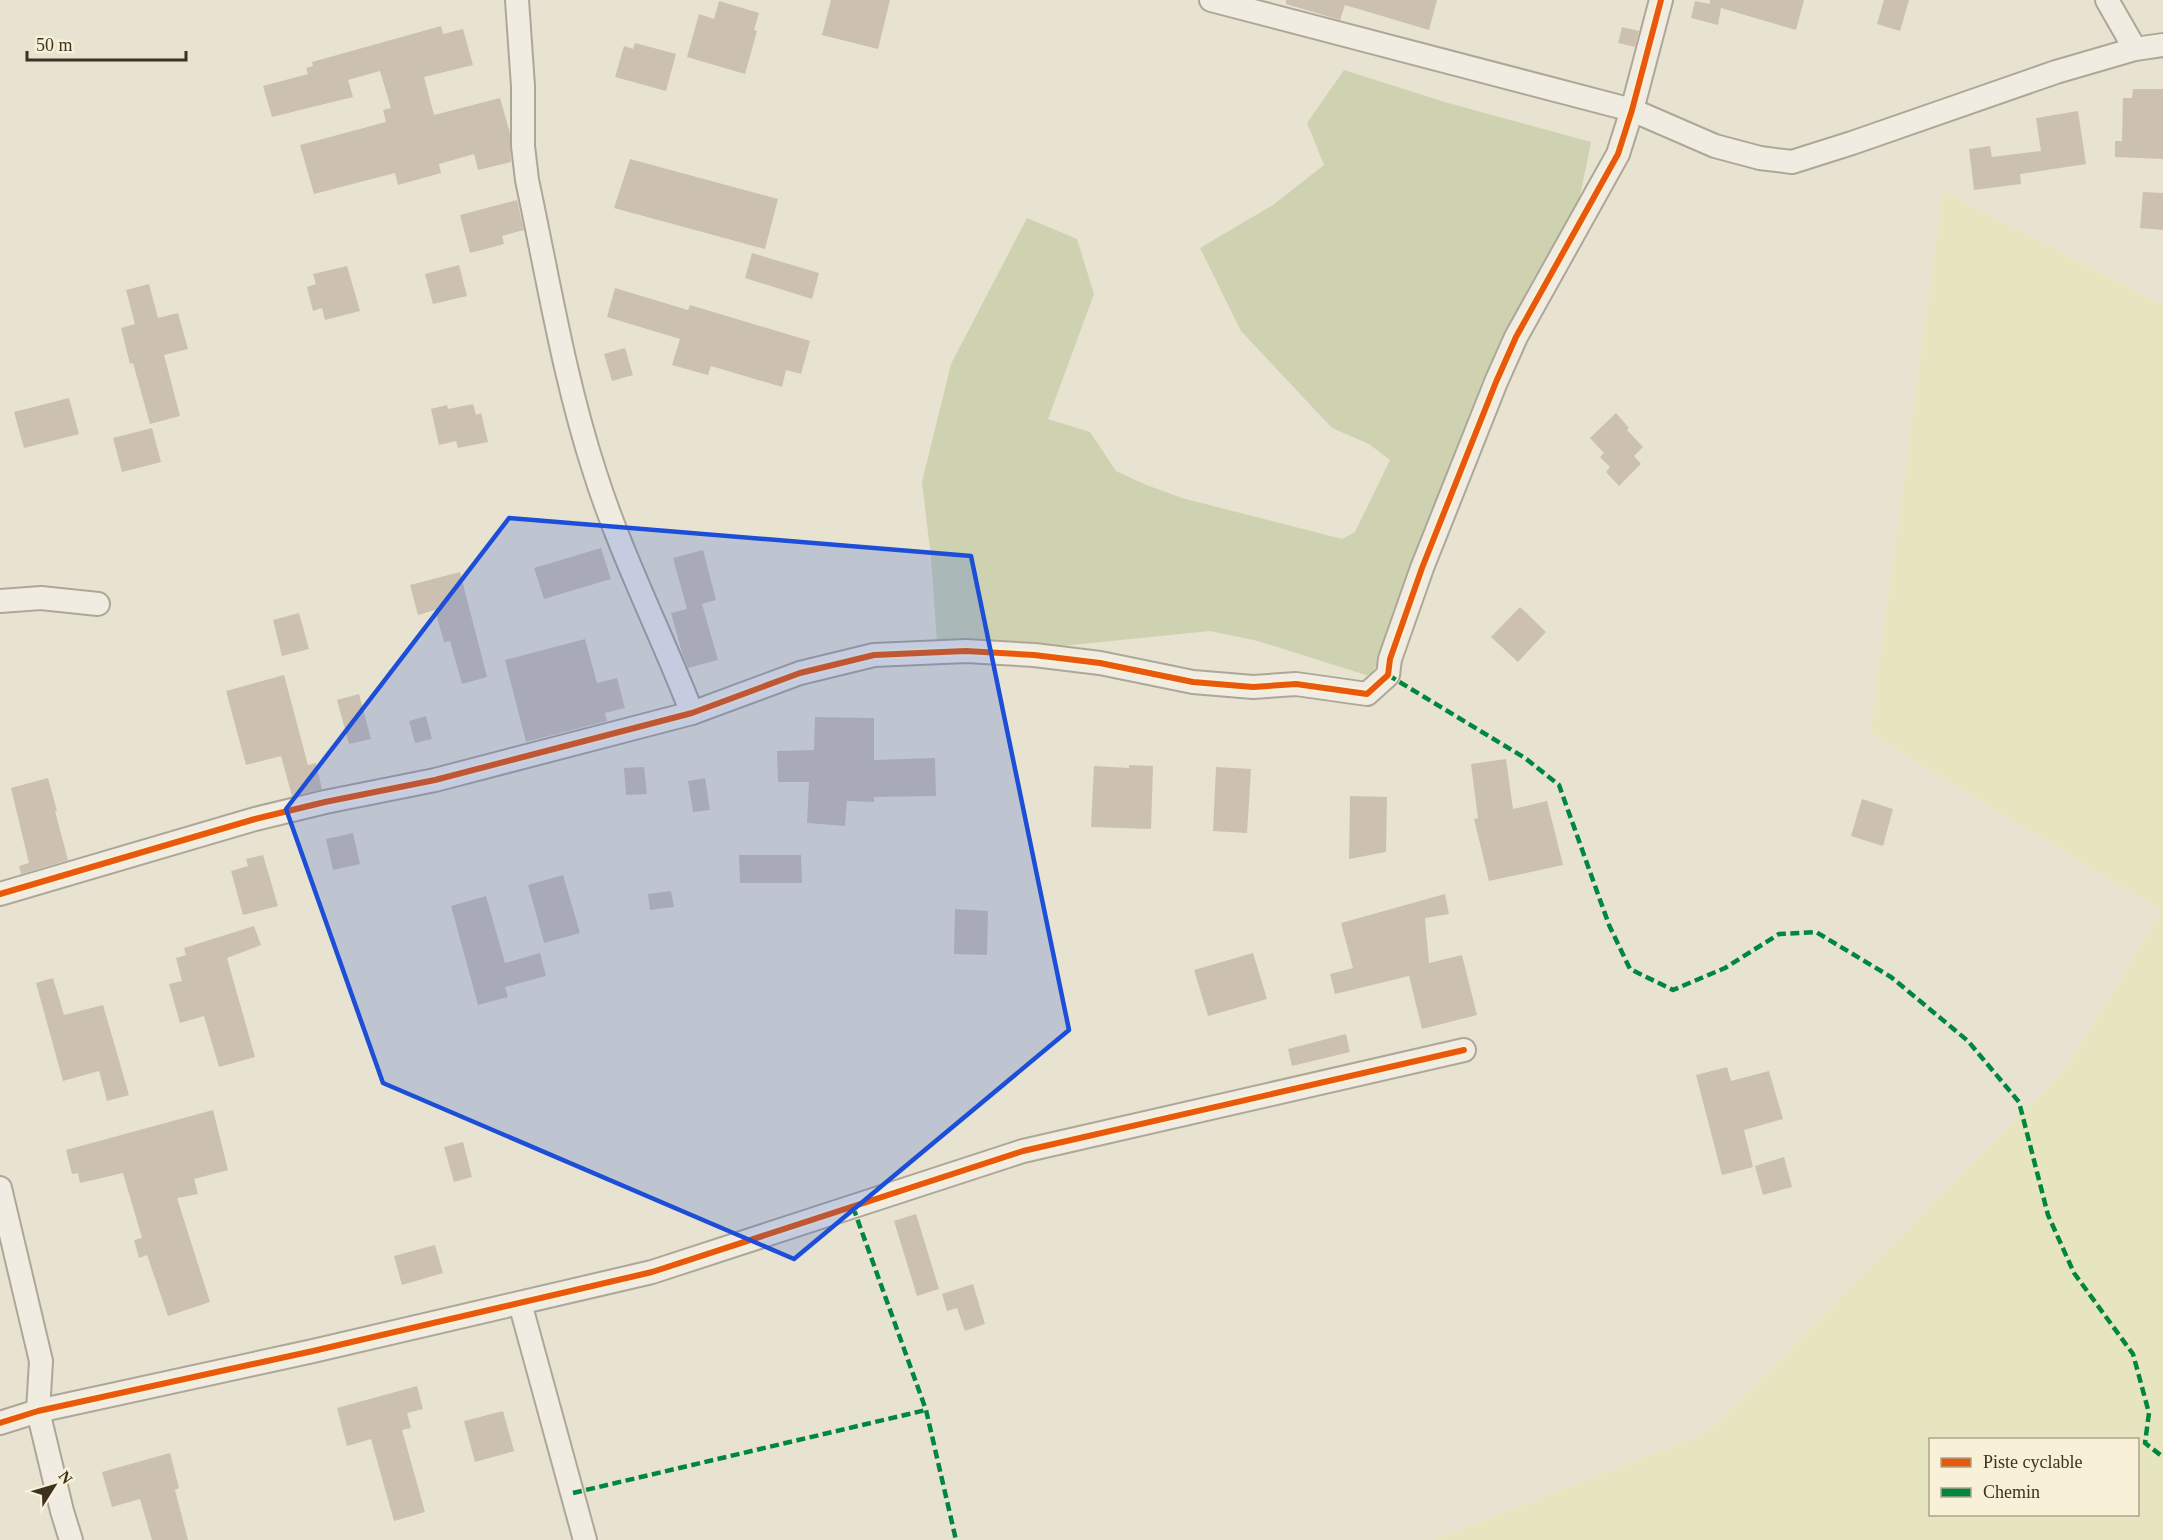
<svg xmlns="http://www.w3.org/2000/svg" width="2163" height="1540" font-family="'Times New Roman',serif">
	<style>
		.farmland { fill: #e7e4c0; fill-rule: evenodd }
		.cemetery { fill: #cfd2b1 }
		.building { fill: #ccc1b0 }
		.lines { fill: none; stroke-linecap: round; stroke-linejoin: round }
		.minor-casing { stroke: #ada798; stroke-width: 26 }
		.minor { stroke: #f0ece2; stroke-width: 22 }
		.quiet { stroke: #00873e; stroke-width: 4.5; stroke-dasharray: 9 4.5; stroke-linecap: butt }
		.cycleway-casing { stroke: #f8f1d7; stroke-width: 10 }
		.cycleway { stroke: #e8590c; stroke-width: 6 }
		.marked { fill: #1d4ed8; fill-opacity: 0.2; stroke: #1d4ed8; stroke-width: 4.5; stroke-linejoin: round }
	</style>
	<rect width="100%" height="100%" fill="#e7e3d0"/>
	<path class="farmland" d="M1943,191L2163,305V1540H1434L1708,1432L2065,1070L2162,911L1870,733ZM1930,1440H2138V1514H1930Z"/>
	<path class="cemetery" d="M1344,70L1448,103L1591,142L1579,201L1483,379L1398,599L1381,660L1369,676L1258,641L1210,631L1032,649L937,643L931,558L922,482L951,364L1027,218L1077,239L1094,294L1048,419L1090,432L1116,471L1144,484L1182,498L1342,539L1355,532L1390,460L1369,444L1332,428L1241,331L1200,248L1273,205L1324,165L1307,123Z"/>
	<g class="building">
		<path d="M831,0H890L878,49L822,35Z"/>
		<path d="M1286,0H1437L1429,30L1345,5L1340,20L1286,4Z"/>
		<path d="M1710,0H1804L1796,30L1721,8L1718,25L1691,18L1695,1L1710,4Z"/>
		<path d="M1884,0H1909L1900,31L1877,24Z"/>
		<path d="M719,1L759,13L754,30L757,31L745,74L687,57L699,14L714,19Z"/>
		<path d="M441,26L443,34L463,29L473,65L424,77L434,115L500,98L510,133L511,162L478,170L474,154L439,164L441,173L398,185L395,173L314,194L300,145L386,122L383,110L391,108L380,71L348,80L353,97L272,117L263,86L308,74L306,68L313,66L312,62Z"/>
		<path d="M1622,27L1639,31L1635,47L1618,43Z"/>
		<path d="M635,43L676,54L666,91L615,77L624,46L633,49Z"/>
		<path d="M2133,89H2163V159L2115,157V141H2122L2123,98H2132Z"/>
		<path d="M2078,111L2086,164L2020,174L2021,184L1974,190L1969,149L1990,146L1992,157L2041,151L2036,118Z"/>
		<path d="M630,159L778,199L765,249L614,208Z"/>
		<path d="M2143,192L2163,193V230L2140,228Z"/>
		<path d="M517,200L524,230L502,236L504,244L470,253L460,215Z"/>
		<path d="M752,253L819,273L812,299L745,278Z"/>
		<path d="M459,265L467,296L433,304L425,274Z"/>
		<path d="M347,266L360,311L325,320L322,308L313,311L307,287L316,284L313,274Z"/>
		<path d="M149,284L158,318L178,313L188,349L164,355L180,416L150,424L133,363L130,364L121,328L135,324L126,290Z"/>
		<path d="M615,288L688,310L690,305L810,341L801,374L786,370L782,387L711,366L708,375L672,365L680,339L607,317Z"/>
		<path d="M625,348L633,375L612,381L604,354Z"/>
		<path d="M69,398L79,434L24,448L14,412Z"/>
		<path d="M473,404L476,415L481,413L488,442L458,448L456,441L439,445L431,409L447,405L448,409Z"/>
		<path d="M1616,413L1629,428L1627,430L1643,447L1634,456L1641,464L1619,486L1606,472L1610,467L1600,457L1604,453L1590,438Z"/>
		<path d="M152,428L161,462L122,472L113,438Z"/>
		<path d="M601,548L611,579L544,599L534,568Z"/>
		<path d="M703,550L716,600L702,604L718,660L688,668L682,653L671,613L687,609L673,558Z"/>
		<path d="M460,572L487,677L462,684L450,641L444,642L435,610L418,615L410,585Z"/>
		<path d="M1520,607L1546,632L1518,662L1491,637Z"/>
		<path d="M299,613L309,649L282,656L273,620Z"/>
		<path d="M585,639L597,683L617,678L625,708L605,713L607,721L526,742L505,660Z"/>
		<path d="M284,675L308,765L316,763L322,789L292,796L281,756L246,765L226,691Z"/>
		<path d="M359,694L371,739L349,744L337,700Z"/>
		<path d="M426,716L432,739L415,743L409,721Z"/>
		<path d="M815,717L874,718V760L935,758L936,796L874,797V802L847,801L845,826L807,823L809,782H778L777,751L814,750Z"/>
		<path d="M1506,759L1513,809L1547,801L1563,865L1489,881L1474,819L1478,818L1471,764Z"/>
		<path d="M1129,765L1153,766L1151,829L1091,827L1094,766L1129,768Z"/>
		<path d="M644,767L647,794L626,795L624,768Z"/>
		<path d="M1216,767L1251,769L1247,833L1213,831Z"/>
		<path d="M48,778L57,811H55L68,860L21,874L19,866L29,863L11,788Z"/>
		<path d="M705,778L710,810L693,812L688,781Z"/>
		<path d="M1350,796L1387,797L1386,852L1349,859Z"/>
		<path d="M1862,799L1893,809L1883,846L1851,836Z"/>
		<path d="M353,833L360,864L333,870L326,839Z"/>
		<path d="M263,855L278,906L243,915L231,871L248,866L246,859Z"/>
		<path d="M739,855H801L802,883H740Z"/>
		<path d="M563,875L580,933L544,943L528,885Z"/>
		<path d="M671,891L674,907L650,910L648,894Z"/>
		<path d="M1445,894L1449,914L1425,918L1429,963L1462,955L1477,1015L1422,1029L1409,976L1335,994L1330,974L1353,968L1341,923Z"/>
		<path d="M486,896L505,963L540,953L546,976L505,987L508,997L478,1005L451,906Z"/>
		<path d="M955,909L988,911L987,955L954,954Z"/>
		<path d="M254,926L261,945L227,958L255,1057L219,1067L204,1016L180,1023L169,984L182,981L176,958L186,955L184,948Z"/>
		<path d="M1253,953L1267,999L1208,1016L1194,970Z"/>
		<path d="M53,978L64,1015L103,1005L129,1095L107,1101L99,1071L63,1081L36,983Z"/>
		<path d="M1346,1034L1350,1052L1292,1066L1288,1049Z"/>
		<path d="M1727,1067L1731,1081L1769,1071L1783,1119L1744,1130L1753,1167L1722,1175L1696,1075Z"/>
		<path d="M213,1110L228,1170L194,1179L198,1194L177,1198L210,1302L168,1316L147,1255L139,1258L134,1240L142,1238L123,1173L80,1183L78,1173L72,1174L66,1150Z"/>
		<path d="M463,1142L472,1177L454,1182L444,1147Z"/>
		<path d="M1784,1157L1792,1187L1763,1195L1755,1166Z"/>
		<path d="M916,1214L939,1289L917,1296L894,1221Z"/>
		<path d="M435,1245L443,1273L402,1285L394,1256Z"/>
		<path d="M973,1284L985,1324L965,1331L957,1308L947,1311L942,1294Z"/>
		<path d="M417,1386L423,1409L407,1413L411,1428L402,1430L425,1512L394,1521L371,1439L347,1446L337,1408Z"/>
		<path d="M503,1411L514,1451L475,1462L464,1421Z"/>
		<path d="M170,1453L179,1488L175,1490L188,1540H152L140,1499L112,1507L102,1472Z"/>
	</g>
	<g class="lines">
		<defs>
			<g id="minor">
				<path d="M517,0L523,86V146L527,180C548,278 564,378 595,473C621,555 661,633 692,713"/>
				<path d="M1211,0L1632,110L1715,146L1760,158L1792,162L1852,143L2056,72L2135,49L2163,45"/>
				<path d="M2107,0L2135,49"/>
				<path d="M0,601L41,598L98,604"/>
				<path d="M0,894L255,819L325,802L435,780L692,713L800,673L874,655L966,651L1034,655L1100,663L1193,682L1253,687L1296,684L1367,694L1388,675L1390,659L1422,568L1496,382L1516,337L1618,154L1632,110L1661,0"/>
				<path d="M0,1188L41,1361L38,1411L62,1511L71,1540"/>
				<path d="M520,1303L585,1540"/>
				<path d="M0,1423L38,1411L313,1351L652,1272L1023,1151L1464,1050"/>
			</g>
		</defs>
		<use href="#minor" class="minor-casing"/>
		<use href="#minor" class="minor"/>
		<g class="quiet">
			<path d="M1388,675L1525,758L1559,785L1609,925L1630,969L1673,990L1725,968L1779,934L1816,932L1891,977L1968,1041L2019,1102L2048,1215L2074,1273L2133,1354L2149,1413L2145,1443L2163,1457"/>
			<path d="M853,1207L926,1410L956,1540"/>
			<path d="M573,1493L926,1410"/>
		</g>
		<defs>
			<g id="cycleway">
				<path d="M0,894L255,819L325,802L435,780L692,713L800,673L874,655L966,651L1034,655L1100,663L1193,682L1253,687L1296,684L1367,694L1388,675L1390,659L1422,568L1496,382L1516,337L1618,154L1632,110L1661,0"/>
				<path d="M0,1423L38,1411L313,1351L652,1272L1023,1151L1464,1050"/>
			</g>
		</defs>
		<use href="#cycleway" class="cycleway-casing"/>
		<use href="#cycleway" class="cycleway"/>
	</g>
	<path class="marked" d="M509,518L971,556L1069,1030L794,1259L383,1083L286,809Z"/>
	<rect x="1929" y="1438" width="210" height="78" fill="#f8f1d7" stroke="#ada48d" stroke-width="1.5"/>
	<rect x="1941" y="1458" width="30" height="9" fill="#e8590c" stroke="#ada48d" stroke-width="1.5"/>
	<text x="1983" y="1468" font-size="18" fill="#3d311f">Piste cyclable</text>
	<rect x="1941" y="1488" width="30" height="9" fill="#00873e" stroke="#ada48d" stroke-width="1.5"/>
	<text x="1983" y="1498" font-size="18" fill="#3d311f">Chemin</text>
	<g transform="translate(54 1486) rotate(53)" stroke="#f8f1d7" stroke-width="4.5" paint-order="stroke">
	<path d="M0-4.5L10 22L0 15L-10 22Z" fill="#3d311f"/>
	<text y="-9" font-size="16" font-weight="bold" text-anchor="middle" fill="#3d311f">N</text>
	</g>
	<path d="M27 51v9h159v-9" fill="none" stroke="#3d311f" stroke-width="3"/>
	<text x="36" y="51" font-size="18" fill="#3d311f" stroke="#f8f1d7" stroke-width="4.5" paint-order="stroke">50 m</text>
</svg>
